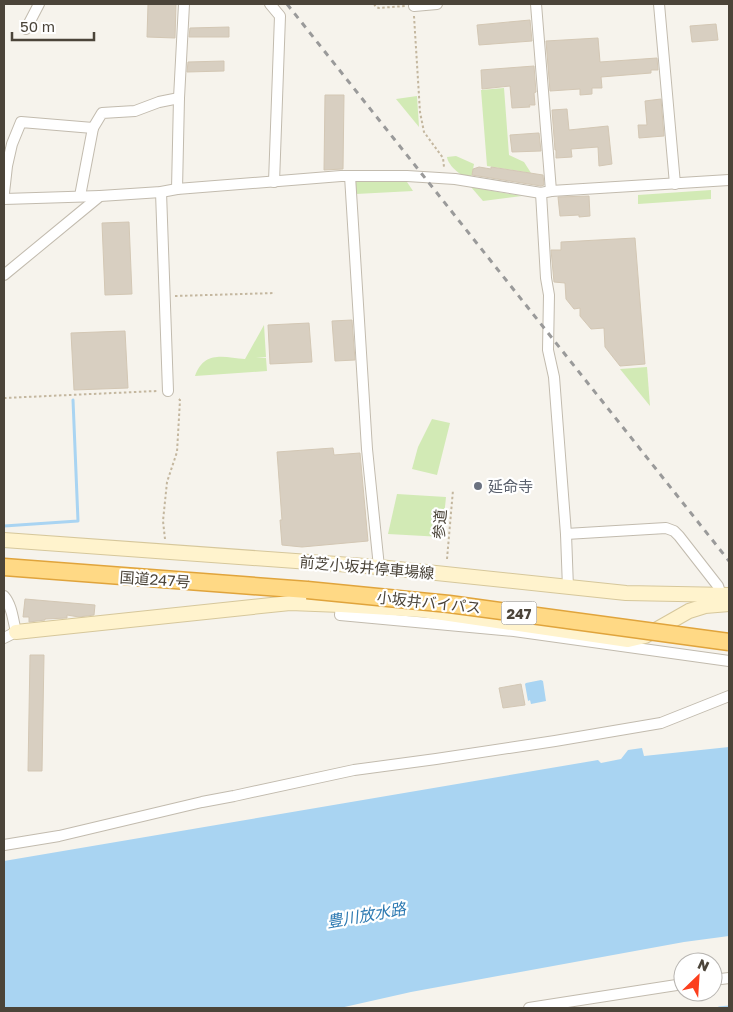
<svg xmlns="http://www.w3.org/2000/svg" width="733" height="1012" font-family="'Golos Text','Noto Sans JP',sans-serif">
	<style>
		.green { fill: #d2eab5 }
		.water { fill: #a9d4f2 }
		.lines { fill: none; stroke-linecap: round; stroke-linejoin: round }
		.stream { stroke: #a9d4f2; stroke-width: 3 }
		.building { fill: #d8cfc1; stroke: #d3c7b4 }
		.minor-casing { stroke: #c2bbae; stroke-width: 12 }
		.secondary-casing { stroke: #d6c79b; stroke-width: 16 }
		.trunk-casing { stroke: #e0a43c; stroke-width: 19 }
		.path { stroke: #c4b79f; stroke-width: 2; stroke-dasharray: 2.5 2.5; stroke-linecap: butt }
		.minor { stroke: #fff; stroke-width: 10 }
		.secondary { stroke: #fff3cd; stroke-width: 14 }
		.trunk { stroke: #ffd985; stroke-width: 16 }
		.rail { stroke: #9a9a9a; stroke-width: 3; stroke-dasharray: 6 6; stroke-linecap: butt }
		.trunk-bridge-casing { stroke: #e0a43c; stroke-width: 19; stroke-linecap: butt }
		.trunk-bridge { stroke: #ffd985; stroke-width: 16 }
		.worship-dot { fill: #6b7280; stroke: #fff; stroke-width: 2 }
		.labels { text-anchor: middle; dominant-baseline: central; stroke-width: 4.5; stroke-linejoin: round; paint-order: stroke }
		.shield { fill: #fff; stroke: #817c74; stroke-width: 1 }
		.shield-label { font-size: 14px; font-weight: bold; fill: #4b4439 }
		.worship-label { font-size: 15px; fill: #5b616d; stroke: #fff; text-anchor: start }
		.street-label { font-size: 15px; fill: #4b4439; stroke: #fff }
		.water-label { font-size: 16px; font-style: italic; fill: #2e7ab2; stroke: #fff }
	</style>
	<rect width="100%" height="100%" fill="#f6f3ec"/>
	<g class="green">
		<path d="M504,88L509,155L524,162L531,173L487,166L481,90Z"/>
		<path d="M417,96L419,127L396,99Z"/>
		<path d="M456,156L474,164L471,179C463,178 448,166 447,157Z"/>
		<path d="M405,179L413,191L356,194L355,181Z"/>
		<path d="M471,187L522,196L483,201Z"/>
		<path d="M711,190V199L638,204V195Z"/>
		<path d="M264,325L266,357L256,358H266L267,371L195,376C204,350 224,357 245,359Z"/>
		<path d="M647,367L650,406L620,369Z"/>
		<path d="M432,419L450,423L437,475L412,469L418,447Z"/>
		<path d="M397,494L446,497L442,537L388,534Z"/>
	</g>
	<g class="water">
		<path d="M541,680L543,681L546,701L531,704L530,700L528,701L525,684L526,683Z"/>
		<path d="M729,747V936L684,942L411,992L340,1008H4V861L598,760L601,763L621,759L628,750L642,748L644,756Z"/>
	</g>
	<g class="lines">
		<g class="stream">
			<path d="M4,526L78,521L73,400"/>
			<path d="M719,1008L729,1007"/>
		</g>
	</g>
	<g class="building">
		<path d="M148,4H176L175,38L147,37Z"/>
		<path d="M530,20L532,41L479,45L477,25Z"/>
		<path d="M716,24L718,40L692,42L690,26Z"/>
		<path d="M229,27V37H189L190,28Z"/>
		<path d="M598,38L600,62L657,58L658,70H651V73L601,77L602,88H592V94L580,95V89L550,91L546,41Z"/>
		<path d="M224,61V71L187,72L188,62Z"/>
		<path d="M534,66L536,92L534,93L535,105H529L530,107L512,108L510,86L482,89L481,70Z"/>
		<path d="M325,95H344L343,169L324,170Z"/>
		<path d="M661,99L664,136L639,138L638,125H647L645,101Z"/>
		<path d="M567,109L569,130L608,126L612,164L599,166L598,147L571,149L572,157L556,158V150H555L552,110Z"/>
		<path d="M538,133H539L541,151L512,152L510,135Z"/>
		<path d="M479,167L491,169V167L543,175L544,185L541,186L472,175L473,169Z"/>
		<path d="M589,196L590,216L579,217V215L560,216L558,197Z"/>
		<path d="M129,222L132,294L105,295L102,223Z"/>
		<path d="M635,238L645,364L620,366L605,347L604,328L591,329L580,316V308L574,309L566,299L565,283L554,282L551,250H561V242Z"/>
		<path d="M352,320L355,360L335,361L332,321Z"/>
		<path d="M309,323L312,362L270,364L268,325Z"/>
		<path d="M125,331L128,388L74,390L71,333Z"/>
		<path d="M333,448L334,455L360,453L368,541L302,547L282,545L280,520H282L277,452Z"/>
		<path d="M25,599L95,605L94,615L79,617L67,615V618L45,619V620L29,622V617H23Z"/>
		<path d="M30,655H44L42,771H28Z"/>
		<path d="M521,684L525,705L503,708L499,688Z"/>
	</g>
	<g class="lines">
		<defs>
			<g id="minor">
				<path d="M270,4L280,16L274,182"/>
				<path d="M536,4L551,191"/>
				<path d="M659,4L675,184"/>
				<path d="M414,6L437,4"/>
				<path d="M26,29L39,4"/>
				<path d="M350,176L367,449L379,567"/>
				<path d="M177,189L341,176H407L455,179L541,193L551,191L729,180"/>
				<path d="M161,192L168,391"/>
				<path d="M4,193L7,166L12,144L21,122L93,128"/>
				<path d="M541,193L546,278L549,295L548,350L554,377L566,534L568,588"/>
				<path d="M80,196L93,128L102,113L135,111L159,102L179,98"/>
				<path d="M4,199L100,196"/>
				<path d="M4,275L100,196L161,192L177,189L179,98L184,4"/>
				<path d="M566,534L666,528L674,531L679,536L718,586L721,595"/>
				<path d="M4,596C12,605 13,620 16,632L4,638"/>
				<path d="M341,605L340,615L514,631L729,661"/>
				<path d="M4,845L59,836L202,802L234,796L354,770L436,759L555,741L661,723L729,696"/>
				<path d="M713,980L729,978"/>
				<path d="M529,1008L683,984"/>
			</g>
			<g id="secondary">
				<path d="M4,540L379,567L626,593L729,595"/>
				<path d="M16,632L290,603L341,605L422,610L628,640L645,636L689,611L705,606L729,604"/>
			</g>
			<path id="trunk" d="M4,567L307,590"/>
		</defs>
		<use href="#minor" class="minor-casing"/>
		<use href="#secondary" class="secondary-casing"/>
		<use href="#trunk" class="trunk-casing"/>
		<g class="path">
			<path d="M374,4L376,7L379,8L405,6"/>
			<path d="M414,16L420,112L424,132L443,158L444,167"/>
			<path d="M175,296L275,293"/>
			<path d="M4,398L157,391"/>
			<path d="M165,539L163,521L167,482L177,452L180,400L177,398"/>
			<path d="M447,559L453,490"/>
		</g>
		<use href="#minor" class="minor"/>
		<use href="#secondary" class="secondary"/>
		<use href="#trunk" class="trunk"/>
		<path class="rail" d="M287,4L729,561"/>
		<defs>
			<path id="trunk-bridge" d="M307,590L449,604L729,642"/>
		</defs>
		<use href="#trunk-bridge" class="trunk-bridge-casing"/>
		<use href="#trunk-bridge" class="trunk-bridge"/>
	</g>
	<circle class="worship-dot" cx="478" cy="486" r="5"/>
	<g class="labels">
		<rect class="shield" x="501.5" y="601.5" width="35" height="23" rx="4"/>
		<g class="shield-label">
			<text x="519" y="613">247</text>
		</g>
		<g class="worship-label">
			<text x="488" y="486">延命寺</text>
		</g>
		<g class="street-label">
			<text transform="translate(439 524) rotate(-85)">参道</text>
			<text transform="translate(367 567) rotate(5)">前芝小坂井停車場線</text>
			<text transform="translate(155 579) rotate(4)">国道247号</text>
			<text transform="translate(429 602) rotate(6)">小坂井バイパス</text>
		</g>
		<g class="water-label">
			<text transform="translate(366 915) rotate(-10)">豊川放水路</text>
		</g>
	</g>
	<rect width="733" height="1012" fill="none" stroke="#4b4439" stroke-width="10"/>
	<g transform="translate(698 977) rotate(25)"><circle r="24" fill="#ffffff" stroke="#b7b4b0"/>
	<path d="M0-4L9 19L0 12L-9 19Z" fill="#fc3f1d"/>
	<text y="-8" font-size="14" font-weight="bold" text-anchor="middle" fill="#4b4439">N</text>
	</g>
	<path d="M12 32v8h82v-8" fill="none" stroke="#4b4439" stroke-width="2.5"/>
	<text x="20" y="32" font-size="15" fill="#4b4439" stroke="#ffffff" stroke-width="4" paint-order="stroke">50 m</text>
</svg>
